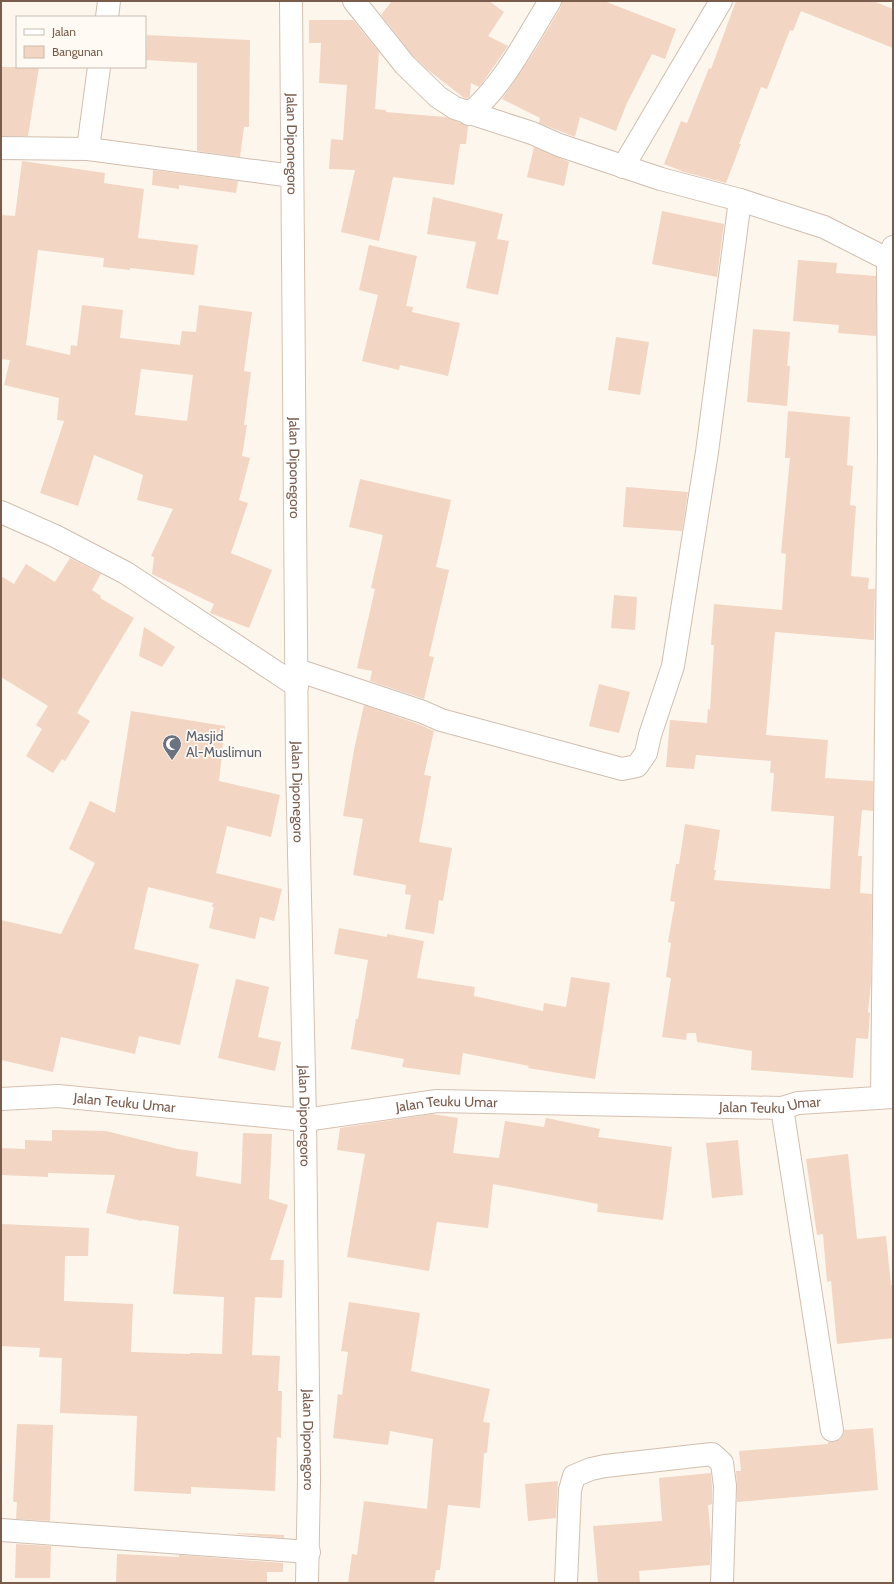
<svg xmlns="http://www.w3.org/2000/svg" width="894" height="1584" font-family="Cabin,sans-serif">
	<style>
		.building { fill: #f3d5c3; fill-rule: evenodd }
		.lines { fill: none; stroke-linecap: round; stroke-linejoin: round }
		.street-casing { stroke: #d1beb0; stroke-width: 24 }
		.secondary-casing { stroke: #d6c0b0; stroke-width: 24 }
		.street { stroke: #fff; stroke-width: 22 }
		.secondary { stroke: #fff; stroke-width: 22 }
		.labels { text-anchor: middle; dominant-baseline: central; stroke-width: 3.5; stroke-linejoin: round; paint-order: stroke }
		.street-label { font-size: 14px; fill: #7a5c4d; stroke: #fffaf3 }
		.worship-label { font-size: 14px; fill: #5b616d; stroke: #fffaf3; text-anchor: start }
	</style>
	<rect width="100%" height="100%" fill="#fdf6ec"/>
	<g class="building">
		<path d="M392,1H489L504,12L488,36L508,46L483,82L479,87L471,83L470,96L467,99L463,97L428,70L414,57L381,15Z"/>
		<path d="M562,1H604L676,29L665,59L652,54L627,103L616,131L580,117L575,137L539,123L540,118L502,99L534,52L561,7Z"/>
		<path d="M736,1H873L893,9V48L801,11L793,31L790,30L767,89L761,87L739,144H741L726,183L684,172L664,164L681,121L687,123L709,68L711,69Z"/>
		<path d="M309,20H353L379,52L375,109L386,110V112L446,117L468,126L466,144H460L454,185L393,177L379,241L341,232L355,170L329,169L331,139L343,140L347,85L319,83L321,43H309Z"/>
		<path d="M147,35L250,40L249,127H244L240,157L197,151V63L146,60Z"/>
		<path d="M1,67H39L28,136H1Z"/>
		<path d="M534,147L569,162L564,186L527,177Z"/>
		<path d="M22,161L105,173L104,183L144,189L138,238L198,245L194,275L130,268V270L103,267L104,258L38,250L26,345L70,355L71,345L77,346L82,305L123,310L120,338L180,345L182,331L196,332L199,305L252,312L244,371L251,372L244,425H247L242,456L250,458L239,500L248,503L231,553L272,570L249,628L210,613L214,604L152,574L154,557L151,556L173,509L137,500L143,475L94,455L78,506L40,493L64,421L57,420L59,398L4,385L10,360L1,359V215L15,216ZM141,369L193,375L187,421L135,415Z"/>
		<path d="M153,170L238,181L236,193L179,185V189L152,185Z"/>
		<path d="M433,197L503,214L497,239L509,241L498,295L466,288L476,242L427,234Z"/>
		<path d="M662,211L724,224L717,277L652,264Z"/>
		<path d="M369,245L417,256L406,306L413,307L412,312L460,323L448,376L400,365L399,370L362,361L378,295L359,290Z"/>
		<path d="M798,260L837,263L836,273L876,276V336L838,333L839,325L793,321Z"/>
		<path d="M753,329L790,332L787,366H790L787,406L747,402Z"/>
		<path d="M616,337L649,342L640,395L608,390Z"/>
		<path d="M788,411L850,417L847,465L853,466L850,505L856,506L851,576L869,578L868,589H875L874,640L775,632L766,735L828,740L825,778L873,781V811L862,810L858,856H862L860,893L872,894L871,983L868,1012L870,1013L868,1039L856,1038L853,1078L751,1070L752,1051L697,1042L696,1033H687L686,1040L662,1037L671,978L666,977L671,943L668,942L675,902L670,901L676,864H679L685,824L720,830L714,870H716L714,880L830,889L834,816L771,811L774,773H770L771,761L696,755L694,769L666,767L670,720L707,723L708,709L710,710L714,645H711L714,604L782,610L786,554L781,553L790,458H785Z"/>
		<path d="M360,479L451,500L436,567L449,570L429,656L434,657L424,699L370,681L372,671L357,668L375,589L371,588L383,535L349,527Z"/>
		<path d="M626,487L688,492L682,531L623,527Z"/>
		<path d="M70,558L101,574L92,590L101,596L100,598L134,618L77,713L90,721L65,761L62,759L53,773L26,756L42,729L36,725L48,706L1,677V576L14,584L26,564L55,582Z"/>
		<path d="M614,595L637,597L635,630L611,628Z"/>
		<path d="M144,627L175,647L162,667L139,656Z"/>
		<path d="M599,684L630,692L619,733L589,726Z"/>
		<path d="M364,705L418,724L434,731L424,775L431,776L419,842L452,848L443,901L439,900L434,934L405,929L411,895L405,894L406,885L353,875L363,819L343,816L354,750Z"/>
		<path d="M131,711L225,726L219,781L280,795L271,837L227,826L216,873L282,889L274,921L260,917L255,939L209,928L214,907H212L213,903L148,887L134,949L199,964L180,1045L139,1036L135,1054L61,1037L53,1072L1,1060V920L61,934L95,863L69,849L90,801L115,813Z"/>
		<path d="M339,928L387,937V934L424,941L417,978L475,987L474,996L543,1011L544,1003L566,1007L571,977L610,983L595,1079L528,1068L529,1066L463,1053L460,1075L402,1067L404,1059L351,1049L356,1019H358L368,960L334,954Z"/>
		<path d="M236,979L269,987L258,1037L281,1042L275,1071L218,1058Z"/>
		<path d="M432,1114L458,1118L453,1153L499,1158L505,1121L544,1127L546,1118L600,1129L598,1137L672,1147L663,1220L597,1212L598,1204L493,1184L488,1228L437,1222L429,1271L347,1257L365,1154L337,1150L340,1128Z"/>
		<path d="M52,1130L106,1131L178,1149L198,1152L196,1176L241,1184L243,1133L272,1134L269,1199L288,1205L270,1260H284L282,1298L255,1297L252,1355L280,1356L278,1391H282L281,1438L277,1437L275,1491L191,1487V1494L134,1491L137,1416L60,1413L62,1358L39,1357L40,1348L1,1346V1224L89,1228L88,1256H65L64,1301L133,1304L131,1352L190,1354V1353L222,1354L224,1297L173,1294L179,1226L142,1220V1221L106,1213L115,1175L48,1173V1177L1,1175V1148L25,1149V1140L52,1141Z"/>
		<path d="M738,1140L743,1195L712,1198L706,1143Z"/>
		<path d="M848,1154L857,1239L886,1236L891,1285H893V1338L837,1344L831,1281L827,1282L823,1234L817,1235L806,1159Z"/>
		<path d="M349,1302L420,1313L411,1371L490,1389L483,1422L490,1423L487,1453H484L480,1508L448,1505L440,1570H436L434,1583H348L352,1554L357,1555L364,1501L427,1509L433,1439L390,1431L388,1445L333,1438L338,1394L342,1395L348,1352L341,1351Z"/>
		<path d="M17,1424L53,1425L50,1521L16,1519L17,1502H13Z"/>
		<path d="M873,1428L878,1490L737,1502V1486L736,1471H741L739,1451L828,1444V1442H834L840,1439L843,1435L844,1430Z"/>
		<path d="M711,1473L712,1487V1504L708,1505L711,1539L710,1565L639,1571L640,1583H598L593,1526L662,1521L659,1478Z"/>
		<path d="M558,1481L556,1518L528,1521L525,1484Z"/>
		<path d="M237,1533L284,1535V1538L237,1534Z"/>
		<path d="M16,1544L51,1546L50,1578H15Z"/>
		<path d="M117,1554L179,1557V1555L283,1563V1572H267V1583H116Z"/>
	</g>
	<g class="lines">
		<defs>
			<g id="street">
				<path d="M354,1L405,65L438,97L455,108L532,133L559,145L661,179L740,200L824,227L893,262"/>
				<path d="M107,17L109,1"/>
				<path d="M469,114C503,86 527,38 550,1"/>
				<path d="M1,148L88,149L292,176"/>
				<path d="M88,149L99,67"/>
				<path d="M623,167L721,1"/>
				<path d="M1,512L55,536L126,573L297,686"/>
				<path d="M297,670L423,712L441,720L622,769L637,766L646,753L650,735L673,666L707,452L740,200"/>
				<path d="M882,1097L889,449L888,261L893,247"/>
				<path d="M782,1108L832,1430"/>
				<path d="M1,1530L309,1552"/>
				<path d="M566,1583L570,1490L574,1476L591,1469L605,1466L712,1454L722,1463L725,1486L722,1583"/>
			</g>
			<g id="secondary">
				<path id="s1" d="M291,1L297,763L305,1120L309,1480L307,1583"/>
				<path id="s2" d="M1,1099L58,1096L305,1120L437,1101L782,1108L798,1103L893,1097"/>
			</g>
		</defs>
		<use href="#street" class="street-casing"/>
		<use href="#secondary" class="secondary-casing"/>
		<use href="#street" class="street"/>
		<use href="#secondary" class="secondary"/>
	</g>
	<defs>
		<symbol id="mosque-pin" viewBox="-11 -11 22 30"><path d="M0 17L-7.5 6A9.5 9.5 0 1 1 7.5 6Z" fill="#6b7280" stroke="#fffaf3"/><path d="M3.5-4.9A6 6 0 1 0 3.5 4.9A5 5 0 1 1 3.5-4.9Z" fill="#fff"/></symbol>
	</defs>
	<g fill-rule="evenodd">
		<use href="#mosque-pin" x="161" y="733" width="22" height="30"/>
	</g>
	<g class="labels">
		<g class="street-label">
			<text stroke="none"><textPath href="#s1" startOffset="143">Jalan Diponegoro</textPath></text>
			<text stroke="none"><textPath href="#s1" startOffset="467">Jalan Diponegoro</textPath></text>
			<text stroke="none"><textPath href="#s1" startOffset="791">Jalan Diponegoro</textPath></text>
			<text stroke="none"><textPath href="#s2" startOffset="124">Jalan Teuku Umar</textPath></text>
			<text stroke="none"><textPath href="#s2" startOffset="772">Jalan Teuku Umar</textPath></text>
			<text stroke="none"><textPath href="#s2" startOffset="448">Jalan Teuku Umar</textPath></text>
			<text stroke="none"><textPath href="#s1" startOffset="1115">Jalan Diponegoro</textPath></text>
			<text stroke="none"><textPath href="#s1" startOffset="1439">Jalan Diponegoro</textPath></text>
		</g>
		<g class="worship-label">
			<text x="186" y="736">Masjid<tspan x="186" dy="16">Al-Muslimun</tspan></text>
		</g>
	</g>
	<rect width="894" height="1584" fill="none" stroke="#7a5c4d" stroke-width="4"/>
	<rect x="16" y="16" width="130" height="52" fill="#fffaf3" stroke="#cabbb1"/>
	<rect x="24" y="29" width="20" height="6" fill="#ffffff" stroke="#cabbb1"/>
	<text x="52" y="36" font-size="12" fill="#7a5c4d">Jalan</text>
	<rect x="24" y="46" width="20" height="12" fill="#f3d5c3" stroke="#cabbb1"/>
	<text x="52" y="56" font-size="12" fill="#7a5c4d">Bangunan</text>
</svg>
